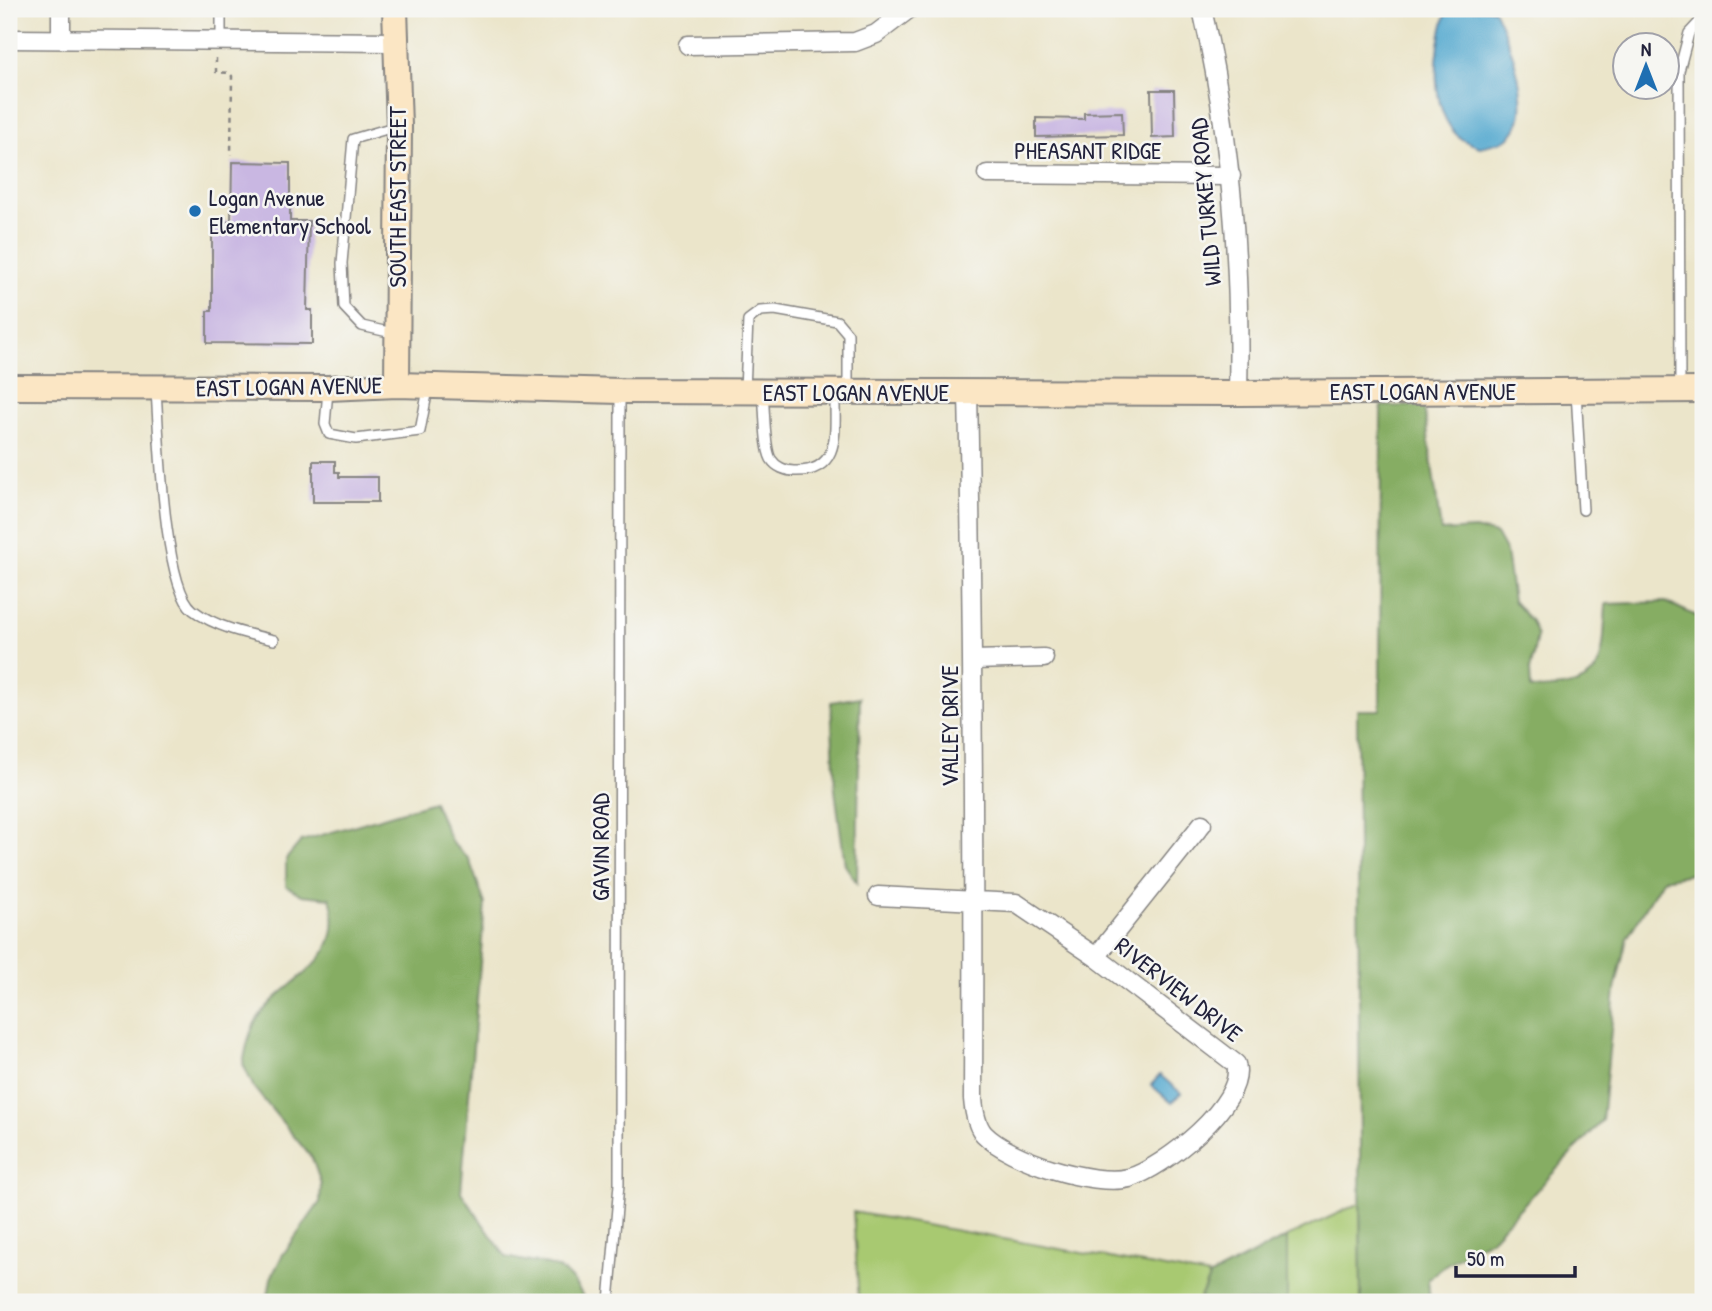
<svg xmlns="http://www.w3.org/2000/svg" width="1712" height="1311" font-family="'Patrick Hand',sans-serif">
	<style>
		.green { fill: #a8c971; stroke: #657656; stroke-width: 2 }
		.forest { fill: #86ad63; stroke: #54684f; stroke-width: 2 }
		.water { fill: #53a8cf; stroke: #3a6585; stroke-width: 2 }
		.building { fill: #c9b7e2 }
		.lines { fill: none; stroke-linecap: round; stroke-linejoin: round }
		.lane-casing { stroke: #868482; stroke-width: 12 }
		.street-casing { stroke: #868482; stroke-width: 21 }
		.secondary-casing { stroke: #868482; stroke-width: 28 }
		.path { stroke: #868482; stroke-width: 2.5; stroke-dasharray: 5 5; stroke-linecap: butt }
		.lane { stroke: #fff; stroke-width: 9 }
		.street { stroke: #fff; stroke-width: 18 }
		.secondary { stroke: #fbe6c4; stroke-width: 24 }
		.poi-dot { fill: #1f6fb2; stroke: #f6f6f2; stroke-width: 2.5 }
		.labels { text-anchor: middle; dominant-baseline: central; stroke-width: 5; stroke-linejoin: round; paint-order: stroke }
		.street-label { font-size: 24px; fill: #22223b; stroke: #f6f6f2 }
		.poi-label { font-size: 24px; fill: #22223b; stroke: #f6f6f2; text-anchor: start }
	</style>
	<rect width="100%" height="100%" fill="#f6f6f2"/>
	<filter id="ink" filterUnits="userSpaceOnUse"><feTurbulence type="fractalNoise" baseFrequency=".0143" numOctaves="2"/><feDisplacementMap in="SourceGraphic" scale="14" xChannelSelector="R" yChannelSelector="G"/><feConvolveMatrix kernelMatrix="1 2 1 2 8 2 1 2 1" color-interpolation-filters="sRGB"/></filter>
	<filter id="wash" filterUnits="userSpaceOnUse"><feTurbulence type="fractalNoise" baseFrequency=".00686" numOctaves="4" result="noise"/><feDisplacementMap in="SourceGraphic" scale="28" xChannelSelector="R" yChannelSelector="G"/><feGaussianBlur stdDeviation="1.57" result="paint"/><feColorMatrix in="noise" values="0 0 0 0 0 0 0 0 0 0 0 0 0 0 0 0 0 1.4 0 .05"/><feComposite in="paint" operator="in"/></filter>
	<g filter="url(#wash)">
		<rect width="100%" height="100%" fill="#ebe5ca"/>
		<g class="green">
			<path d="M1360,1203L1361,1302H1287V1237Z"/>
			<path d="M853,1212L1210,1276L1198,1302H859Z"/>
		</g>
		<g class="forest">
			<path d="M1381,406H1424L1441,531L1475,529L1496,534L1506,552L1513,601L1531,621L1537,636L1530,671L1531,689C1606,688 1602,668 1606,604L1666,602L1703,619V872L1663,879L1627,938L1615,990L1602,1121L1491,1239L1445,1265L1428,1279L1430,1302H1361L1357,710H1380Z"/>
			<path d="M860,697L857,883L845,865L835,790L831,702Z"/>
			<path d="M434,802L452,843L469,859L485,904L461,1192L506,1257C550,1268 563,1257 586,1302H267L271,1278L282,1256L320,1202L321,1184L312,1158L254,1088L243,1064C246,1049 249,1031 258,1018C288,974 349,964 330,898L302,895L286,886V859L301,841Z"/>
			<path d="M1287,1237V1302H1198L1210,1276Z"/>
		</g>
		<g class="water">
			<path d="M1447,9H1494C1508,38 1540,115 1507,139C1500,143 1488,145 1480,147C1474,145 1465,142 1460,138C1426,108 1436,46 1447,9Z"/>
			<path d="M1160,1075L1181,1093L1172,1103L1151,1085Z"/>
		</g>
		<g id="blocks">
			<g class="building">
				<path d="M1151,90H1174L1175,137L1152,138Z"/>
				<path d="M1122,112L1123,135L1036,137V118L1084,119V113Z"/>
				<path d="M232,162L290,163V221H309L307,310H312V344L207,343V311H212V221L231,222Z"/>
				<path d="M313,461H335V472H339V477H378V502H313Z"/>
			</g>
		</g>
	</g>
	<g filter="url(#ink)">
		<use href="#blocks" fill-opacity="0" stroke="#868482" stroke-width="2"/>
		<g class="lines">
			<defs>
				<g id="lane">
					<path d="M221,40V9"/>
					<path d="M397,334L362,326L344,307L342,263L353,139L397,126"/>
					<path d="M1680,388L1679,71L1689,33L1703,18"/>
					<path d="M156,390C159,432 163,587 193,610C215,627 247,634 274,640"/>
					<path d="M745,390L748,320L760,311L775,310L837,321L848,334V389"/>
					<path d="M328,391L325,424L329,434L356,439L420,431L428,389"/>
					<path d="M1576,392L1583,510"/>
					<path d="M763,393C765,409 764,446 771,459C776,467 786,471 794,471C844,473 834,426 835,392"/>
					<path d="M609,1302L619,1184L620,394"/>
				</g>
				<g id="street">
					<path d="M1202,9C1231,135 1241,264 1238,393"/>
					<path d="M9,39L394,42"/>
					<path d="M61,39V9"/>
					<path d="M688,45L855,42L876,34L909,9"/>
					<path d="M987,174L1231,176"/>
					<path d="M974,660L1044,658"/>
					<path d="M878,896L1016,903L1096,957L1236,1064C1247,1103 1163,1168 1129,1178C1094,1187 1009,1160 984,1134C976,1125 974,1111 973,1099C974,863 973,628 968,392"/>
					<path d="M1096,957L1202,824"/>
				</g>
				<g id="secondary">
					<path d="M395,9L399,126L397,385"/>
					<path d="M9,387L328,388L397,385L620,391L1238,393L1703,390"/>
				</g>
			</defs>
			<use href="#lane" class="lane-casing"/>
			<use href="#street" class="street-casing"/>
			<use href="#secondary" class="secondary-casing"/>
			<path class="path" d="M216,58V72L229,73L232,76L231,155"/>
			<use href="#lane" class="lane"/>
			<use href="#street" class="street"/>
			<use href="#secondary" class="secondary"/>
		</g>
	</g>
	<circle class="poi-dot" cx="195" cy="211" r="7"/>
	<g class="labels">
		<g class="street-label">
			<text x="1088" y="150">PHEASANT RIDGE</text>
			<text transform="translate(397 197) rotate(-90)">SOUTH EAST STREET</text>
			<text transform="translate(1205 202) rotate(-95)">WILD TURKEY ROAD</text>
			<text transform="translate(289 386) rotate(-1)">EAST LOGAN AVENUE</text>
			<text x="1423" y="391">EAST LOGAN AVENUE</text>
			<text x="856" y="392">EAST LOGAN AVENUE</text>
			<text transform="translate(949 726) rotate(-90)">VALLEY DRIVE</text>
			<text transform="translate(600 847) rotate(-90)">GAVIN ROAD</text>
			<text transform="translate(1179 989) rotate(38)">RIVERVIEW DRIVE</text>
		</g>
		<g class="poi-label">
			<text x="209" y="197">Logan Avenue<tspan x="209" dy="28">Elementary School</tspan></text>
		</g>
	</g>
	<rect width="1712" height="1311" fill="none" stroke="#f6f6f2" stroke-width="35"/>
	<g transform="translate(1646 66)"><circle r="33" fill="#f6f6f2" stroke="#a1a1a9" stroke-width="2"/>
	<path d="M0-5L12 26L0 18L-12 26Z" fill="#1f6fb2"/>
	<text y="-10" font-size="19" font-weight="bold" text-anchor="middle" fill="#22223b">N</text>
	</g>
	<path d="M1456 1266v10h119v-10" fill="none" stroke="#22223b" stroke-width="3.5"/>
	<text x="1467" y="1266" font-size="21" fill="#22223b" stroke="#f6f6f2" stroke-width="5" paint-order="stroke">50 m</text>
</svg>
